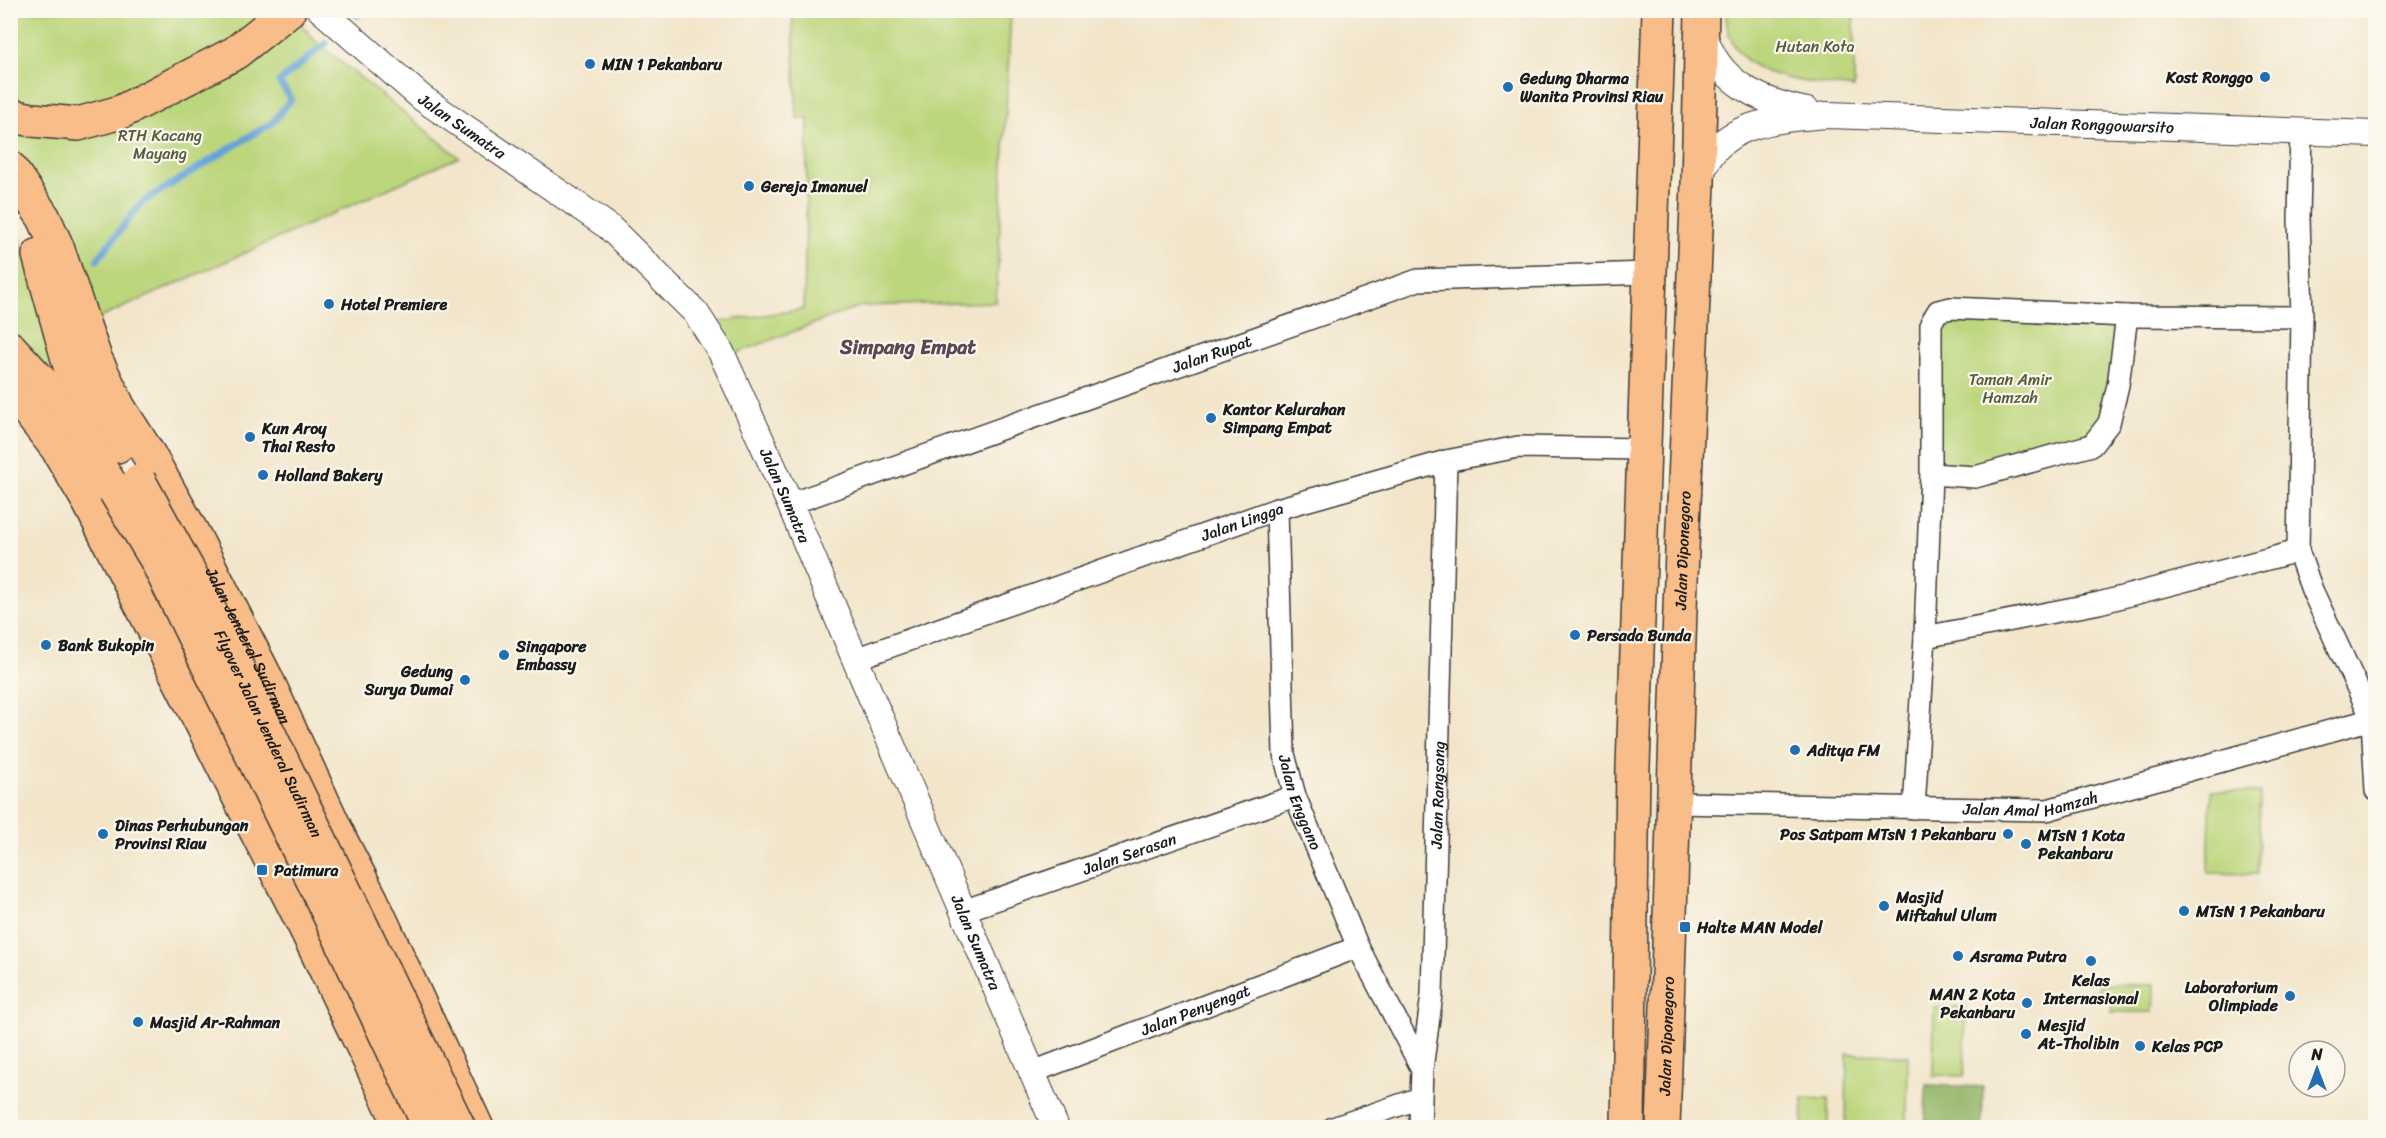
<svg xmlns="http://www.w3.org/2000/svg" width="2386" height="1138" font-family="Sriracha,sans-serif">
	<style>
		.green { fill: #bcd67c; stroke: #6c794c; stroke-width: 1.5 }
		.forest { fill: #95b76c; stroke: #586a44; stroke-width: 1.5 }
		.lines { fill: none; stroke-linecap: round; stroke-linejoin: round }
		.stream { stroke: #63a3d6; stroke-width: 7 }
		.minor-casing { stroke: #3c3a36; stroke-width: 24 }
		.tertiary-casing { stroke: #3c3a36; stroke-width: 28 }
		.primary-casing { stroke: #3c3a36; stroke-width: 36 }
		.minor { stroke: #fff; stroke-width: 21 }
		.tertiary { stroke: #fff; stroke-width: 26 }
		.primary { stroke: #f8bd89; stroke-width: 33 }
		.primary-bridge-casing { stroke: #3c3a36; stroke-width: 36; stroke-linecap: butt }
		.primary-bridge { stroke: #f8bd89; stroke-width: 33 }
		.poi-dot { fill: #1f6fb2; stroke: #fbf7ec; stroke-width: 2 }
		.labels { text-anchor: middle; dominant-baseline: central; stroke-width: 4.5; stroke-linejoin: round; paint-order: stroke }
		.park-label { font-size: 16px; fill: #545d3e; stroke: #fbf7ec }
		.poi-label { font-size: 16px; font-weight: bold; fill: #1c1c1c; stroke: #fbf7ec; text-anchor: start }
		.street-label { font-size: 16px; fill: #1c1c1c; stroke: #fbf7ec }
		.quarter-label { font-size: 20px; font-weight: bold; fill: #5c4653; stroke: #fbf7ec }
	</style>
	<rect width="100%" height="100%" fill="#fbf7ec"/>
	<filter id="ink" filterUnits="userSpaceOnUse"><feTurbulence type="fractalNoise" baseFrequency=".0167" numOctaves="2"/><feDisplacementMap in="SourceGraphic" scale="12" xChannelSelector="R" yChannelSelector="G"/><feConvolveMatrix kernelMatrix="1 2 1 2 8 2 1 2 1" color-interpolation-filters="sRGB"/></filter>
	<filter id="wash" filterUnits="userSpaceOnUse"><feTurbulence type="fractalNoise" baseFrequency=".008" numOctaves="4" result="noise"/><feDisplacementMap in="SourceGraphic" scale="24" xChannelSelector="R" yChannelSelector="G"/><feGaussianBlur stdDeviation="1.35" result="paint"/><feColorMatrix in="noise" values="0 0 0 0 0 0 0 0 0 0 0 0 0 0 0 0 0 1.4 0 .05"/><feComposite in="paint" operator="in"/></filter>
	<g filter="url(#wash)">
		<rect width="100%" height="100%" fill="#f2e5ca"/>
		<g class="green">
			<path d="M10,11H291L315,41L459,157L91,322L11,138Z"/>
			<path d="M792,11H1011L996,302L861,306L726,357L705,324L804,309L808,119L797,118Z"/>
			<path d="M1726,11H1854V88C1802,81 1725,81 1726,11Z"/>
			<path d="M10,205L13,214L68,394L11,329Z"/>
			<path d="M1938,311L2127,316L2118,385L2092,445L1931,474Z"/>
			<path d="M2211,791L2260,793L2258,874L2208,873Z"/>
			<path d="M2099,984L2154,985L2153,1012H2112V998L2099,997Z"/>
			<path d="M1934,1008H1966L1964,1076L1933,1075Z"/>
			<path d="M1847,1054L1908,1055L1907,1127H1846Z"/>
			<path d="M1803,1098L1828,1099V1127H1802Z"/>
		</g>
		<path class="forest" d="M1926,1085L1983,1087L1982,1127H1925Z"/>
		<g class="lines">
			<g class="stream">
				<path d="M358,15L363,10"/>
				<path d="M97,260L141,203L273,122L291,99L279,82L326,43"/>
			</g>
		</g>
	</g>
	<g filter="url(#ink)">
		<g class="lines">
			<defs>
				<g id="minor">
					<path d="M2301,131L2299,218L2302,317L2298,551L2312,590L2372,719L2376,791"/>
					<path d="M1931,474L1975,477L2092,445L2109,423L2118,385L2127,316"/>
					<path id="s1" d="M790,504L1418,280L1649,273"/>
					<path id="s2" d="M1277,509L1284,754L1295,796L1358,947L1422,1069"/>
					<path d="M1925,637L2099,603L2298,551"/>
					<path id="s3" d="M855,659L1277,509L1446,461L1518,447L1644,449"/>
					<path id="s4" d="M1674,803L2047,810L2376,718"/>
					<path d="M1914,808L1925,637L1931,474V323L1938,311L1951,308L2127,316L2302,317"/>
					<path id="s5" d="M963,911L1295,796"/>
					<path id="s6" d="M1033,1072L1358,947"/>
					<path d="M1333,1128L1420,1098"/>
					<path id="s7" d="M1420,1128L1422,1069L1432,995L1446,461"/>
				</g>
				<g id="tertiary">
					<path id="s8" d="M321,10L422,98L609,227L696,313L721,352L790,504L855,659L1056,1128"/>
					<path d="M1704,34C1718,83 1761,102 1807,111"/>
					<path id="s9" d="M1700,178C1716,121 1779,119 1828,115L2376,134"/>
				</g>
				<g id="primary">
					<path d="M10,115L32,120L78,124L121,112L235,53L289,10"/>
					<path id="s10" d="M10,168L44,218L57,247L95,358L119,408L149,455L193,534L266,678L341,841L371,899L477,1128"/>
					<path d="M39,255L73,377L117,446"/>
					<path d="M10,348L49,390L115,491"/>
					<path d="M10,388L57,448L89,502L305,927L402,1128"/>
					<path d="M1628,1128L1633,767L1659,10"/>
					<path id="s11" d="M1663,1128L1682,550L1698,184L1702,10"/>
				</g>
			</defs>
			<use href="#minor" class="minor-casing"/>
			<use href="#tertiary" class="tertiary-casing"/>
			<use href="#primary" class="primary-casing"/>
			<use href="#minor" class="minor"/>
			<use href="#tertiary" class="tertiary"/>
			<use href="#primary" class="primary"/>
			<defs>
				<g id="primary-bridge">
					<path id="s12" d="M139,481L206,603L459,1128"/>
					<path d="M115,491L156,559L301,855L430,1128"/>
				</g>
			</defs>
			<use href="#primary-bridge" class="primary-bridge-casing"/>
			<use href="#primary-bridge" class="primary-bridge"/>
		</g>
	</g>
	<g class="poi-dot">
		<circle cx="590" cy="64" r="6"/>
		<circle cx="2265" cy="77" r="6"/>
		<circle cx="1508" cy="87" r="6"/>
		<circle cx="749" cy="186" r="6"/>
		<circle cx="329" cy="304" r="6"/>
		<circle cx="1211" cy="418" r="6"/>
		<circle cx="250" cy="437" r="6"/>
		<circle cx="263" cy="475" r="6"/>
		<circle cx="1575" cy="635" r="6"/>
		<circle cx="46" cy="645" r="6"/>
		<circle cx="504" cy="655" r="6"/>
		<circle cx="465" cy="680" r="6"/>
		<circle cx="1795" cy="750" r="6"/>
		<circle cx="103" cy="834" r="6"/>
		<circle cx="2008" cy="834" r="6"/>
		<circle cx="2026" cy="844" r="6"/>
		<rect x="256" y="864" width="12" height="12" rx="3"/>
		<circle cx="1884" cy="906" r="6"/>
		<circle cx="2184" cy="911" r="6"/>
		<rect x="1679" y="921" width="12" height="12" rx="3"/>
		<circle cx="1958" cy="956" r="6"/>
		<circle cx="2091" cy="961" r="6"/>
		<circle cx="2290" cy="996" r="6"/>
		<circle cx="2027" cy="1003" r="6"/>
		<circle cx="138" cy="1022" r="6"/>
		<circle cx="2026" cy="1034" r="6"/>
		<circle cx="2140" cy="1046" r="6"/>
	</g>
	<g class="labels">
		<g class="park-label">
			<text x="1815" y="46">Hutan Kota</text>
			<text x="160" y="135">RTH Kacang<tspan x="160" dy="18">Mayang</tspan></text>
			<text x="2010" y="379">Taman Amir<tspan x="2010" dy="18">Hamzah</tspan></text>
		</g>
		<g class="poi-label">
			<text x="602" y="64">MIN 1 Pekanbaru</text>
			<text x="2253" y="77" text-anchor="end">Kost Ronggo</text>
			<text x="1520" y="78">Gedung Dharma<tspan x="1520" dy="18">Wanita Provinsi Riau</tspan></text>
			<text x="761" y="186">Gereja Imanuel</text>
			<text x="341" y="304">Hotel Premiere</text>
			<text x="1223" y="409">Kantor Kelurahan<tspan x="1223" dy="18">Simpang Empat</tspan></text>
			<text x="262" y="428">Kun Aroy<tspan x="262" dy="18">Thai Resto</tspan></text>
			<text x="275" y="475">Holland Bakery</text>
			<text x="1587" y="635">Persada Bunda</text>
			<text x="58" y="645">Bank Bukopin</text>
			<text x="516" y="646">Singapore<tspan x="516" dy="18">Embassy</tspan></text>
			<text x="453" y="671" text-anchor="end">Gedung<tspan x="453" dy="18">Surya Dumai</tspan></text>
			<text x="1807" y="750">Aditya FM</text>
			<text x="115" y="825">Dinas Perhubungan<tspan x="115" dy="18">Provinsi Riau</tspan></text>
			<text x="1996" y="834" text-anchor="end">Pos Satpam MTsN 1 Pekanbaru</text>
			<text x="2038" y="835">MTsN 1 Kota<tspan x="2038" dy="18">Pekanbaru</tspan></text>
			<text x="274" y="870">Patimura</text>
			<text x="1896" y="897">Masjid<tspan x="1896" dy="18">Miftahul Ulum</tspan></text>
			<text x="2196" y="911">MTsN 1 Pekanbaru</text>
			<text x="1697" y="927">Halte MAN Model</text>
			<text x="1970" y="956">Asrama Putra</text>
			<text x="2091" y="980" text-anchor="middle">Kelas<tspan x="2091" dy="18">Internasional</tspan></text>
			<text x="2278" y="987" text-anchor="end">Laboratorium<tspan x="2278" dy="18">Olimpiade</tspan></text>
			<text x="2015" y="994" text-anchor="end">MAN 2 Kota<tspan x="2015" dy="18">Pekanbaru</tspan></text>
			<text x="150" y="1022">Masjid Ar-Rahman</text>
			<text x="2038" y="1025">Mesjid<tspan x="2038" dy="18">At-Tholibin</tspan></text>
			<text x="2152" y="1046">Kelas PCP</text>
		</g>
		<g class="street-label">
			<text stroke="none"><textPath href="#s9" startOffset="428">Jalan Ronggowarsito</textPath></text>
			<text stroke="none"><textPath href="#s8" startOffset="183">Jalan Sumatra</textPath></text>
			<text stroke="none"><textPath href="#s1" startOffset="448">Jalan Rupat</textPath></text>
			<text stroke="none"><textPath href="#s8" startOffset="687">Jalan Sumatra</textPath></text>
			<text stroke="none"><textPath href="#s3" startOffset="411">Jalan Lingga</textPath></text>
			<text stroke="none"><textPath href="#s11" startOffset="578">Jalan Diponegoro</textPath></text>
			<text stroke="none"><textPath href="#s10" startOffset="536">Jalan Jenderal Sudirman</textPath></text>
			<text stroke="none"><textPath href="#s12" startOffset="284">Flyover Jalan Jenderal Sudirman</textPath></text>
			<text stroke="none"><textPath href="#s7" startOffset="334">Jalan Rangsang</textPath></text>
			<text stroke="none"><textPath href="#s2" startOffset="296">Jalan Enggano</textPath></text>
			<text stroke="none"><textPath href="#s4" startOffset="357">Jalan Amal Hamzah</textPath></text>
			<text stroke="none"><textPath href="#s5" startOffset="176">Jalan Serasan</textPath></text>
			<text stroke="none"><textPath href="#s8" startOffset="1173">Jalan Sumatra</textPath></text>
			<text stroke="none"><textPath href="#s6" startOffset="174">Jalan Penyengat</textPath></text>
			<text stroke="none"><textPath href="#s11" startOffset="92">Jalan Diponegoro</textPath></text>
		</g>
		<g class="quarter-label">
			<text x="908" y="347">Simpang Empat</text>
		</g>
	</g>
	<rect width="2386" height="1138" fill="none" stroke="#fbf7ec" stroke-width="36"/>
	<g transform="translate(2317 1069)"><circle r="28" fill="#fbf7ec" stroke="#a29f99" stroke-width="1.5"/>
	<path d="M0-4.5L10 22L0 15L-10 22Z" fill="#1f6fb2"/>
	<text y="-9" font-size="16" font-weight="bold" text-anchor="middle" fill="#1c1c1c">N</text>
	</g>
</svg>
